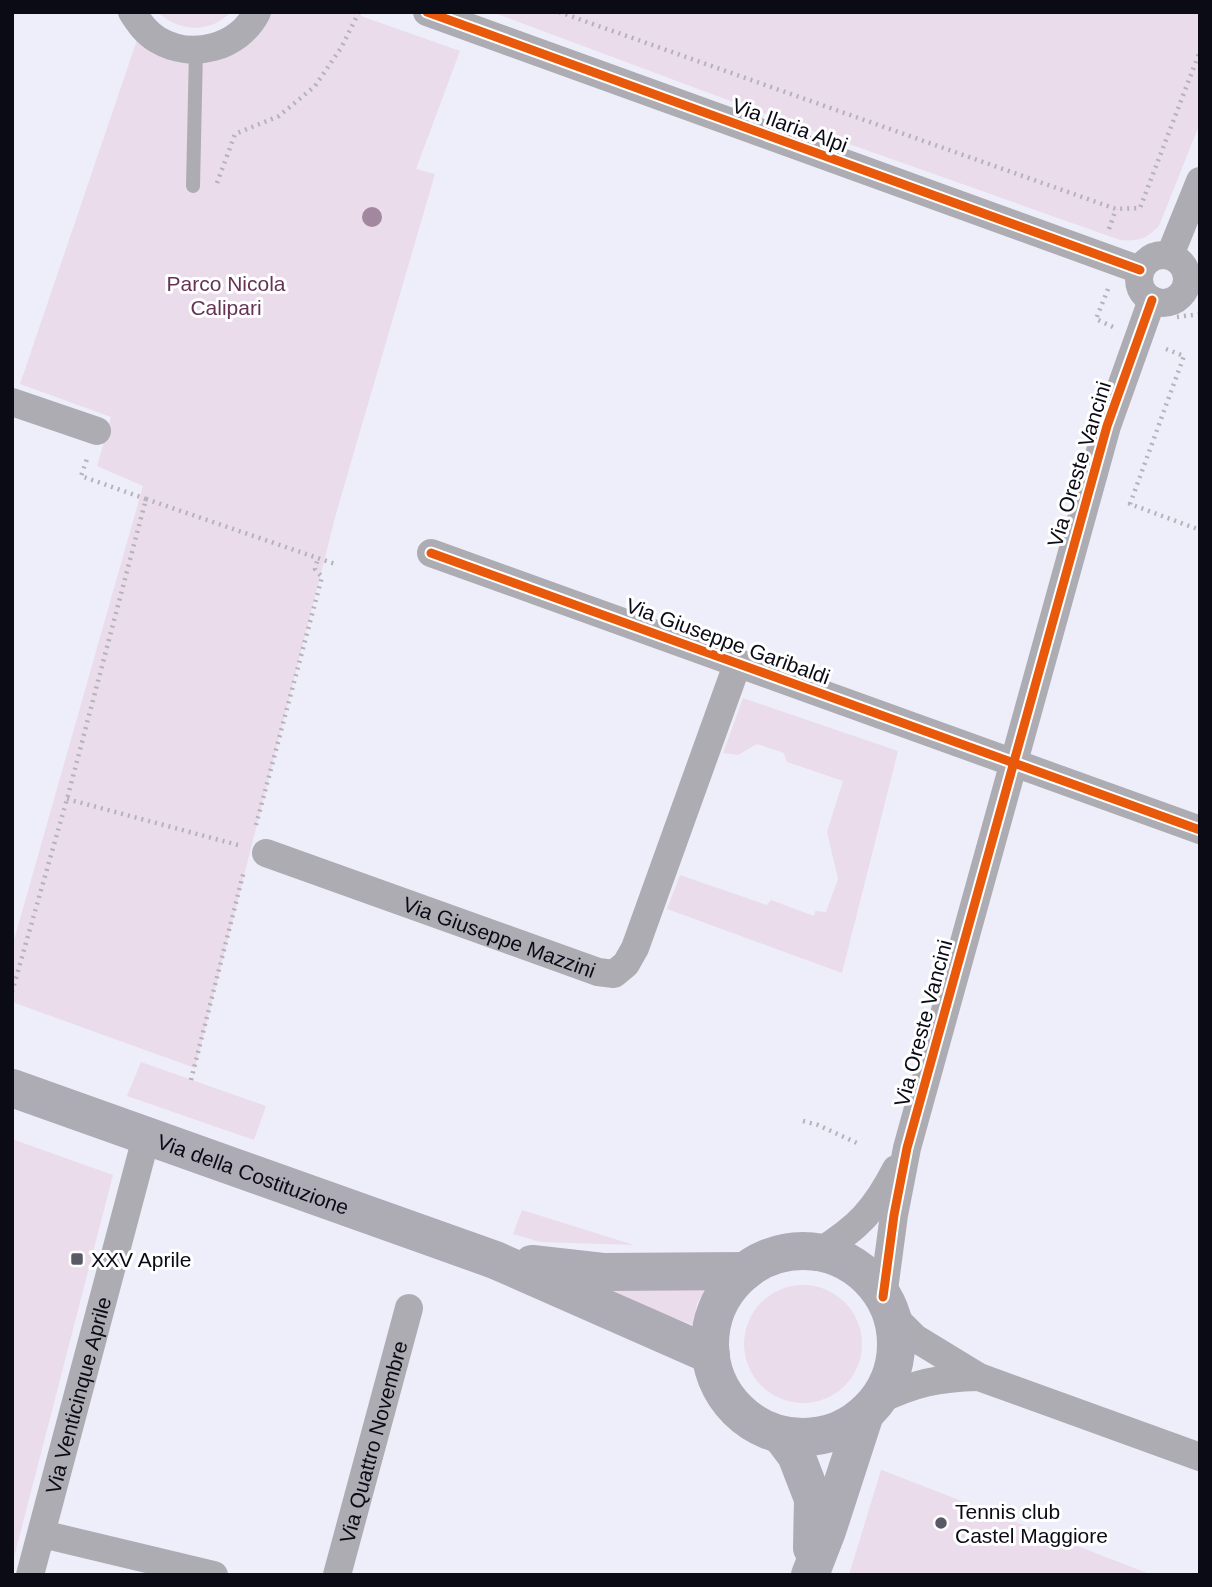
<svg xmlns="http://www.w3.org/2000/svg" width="1212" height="1587" font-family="Arial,sans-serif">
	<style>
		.green { fill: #eadcea }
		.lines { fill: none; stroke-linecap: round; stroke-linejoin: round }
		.path { stroke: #b4b3b9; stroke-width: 4.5; stroke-dasharray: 2 5; stroke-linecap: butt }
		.lane { stroke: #adacb3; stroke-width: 14 }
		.street { stroke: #adacb3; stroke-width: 28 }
		.secondary { stroke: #adabb3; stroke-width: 38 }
		.cycleway-casing { stroke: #fff; stroke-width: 13 }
		.cycleway { stroke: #e8590c; stroke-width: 9 }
		.tree { fill: #a3879f }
		.poi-dot { fill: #5a5a66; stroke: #fff; stroke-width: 2.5 }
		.labels { text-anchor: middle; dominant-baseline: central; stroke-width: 6; stroke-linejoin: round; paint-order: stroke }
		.street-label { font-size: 21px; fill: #0b0b16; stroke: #fff }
		.park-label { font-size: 21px; fill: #653355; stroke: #fff }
		.poi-label { font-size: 21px; fill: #0b0b16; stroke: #fff; text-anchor: start }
	</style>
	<rect width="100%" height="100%" fill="#eeeefa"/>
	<g class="green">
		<path d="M157,12H231C209,34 180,32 157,12Z"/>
		<path d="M271,12H359L361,16L460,51L416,169L435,174L336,514L195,1068L12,1002V947L143,486L97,466L111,417L20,384L138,37L253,38Z"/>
		<path d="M492,12H1200V123L1159,226C1146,239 1138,242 1120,240L787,122Z"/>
		<path d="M743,698L898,751L842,973L667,909L680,875L767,905L771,900L814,916L815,911L826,912L838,879L827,832L843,781L787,762L784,753L757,744L738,755L723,753Z"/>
		<path d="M141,1062L266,1106L254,1140L127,1096Z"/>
		<path d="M12,1139L113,1175L12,1565Z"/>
		<path d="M522,1210L634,1245L540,1242L513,1234Z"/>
		<path d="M556,1276L706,1290L697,1303L694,1325Z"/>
		<circle cx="803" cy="1344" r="59"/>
		<path d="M881,1470H882L1152,1575H849Z"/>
	</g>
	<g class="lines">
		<g class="path">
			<path d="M559,12L1116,209L1140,208L1200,51"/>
			<path d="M217,183L235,134L279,116L315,86L341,48L359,12"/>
			<path d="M1109,229L1116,209"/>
			<path d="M1108,289L1096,319L1113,327"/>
			<path d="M1177,317L1200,314"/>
			<path d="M1166,349L1184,356L1130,504L1200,530"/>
			<path d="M146,499L338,565"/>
			<path d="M67,799L238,845"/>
			<path d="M256,825L322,577L315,569L318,558"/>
			<path d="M12,992L67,799L146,499L81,476L87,459"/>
			<path d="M191,1080L244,871"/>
			<path d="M803,1121L818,1125L857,1143"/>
		</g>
		<path class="lane" d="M193,186L196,50"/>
		<g class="street">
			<path d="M132,12C139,23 146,33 158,40C192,60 239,48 257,12"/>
			<path d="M427,12L1140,270"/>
			<path d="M1170,255L1200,181"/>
			<circle cx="1163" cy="279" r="24"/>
			<path d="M12,402L97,431"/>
			<path d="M431,553L1200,830"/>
			<path id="s1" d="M266,853L598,972L614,974L626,964L635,948L738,662"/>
			<path d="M819,1252C858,1228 875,1210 896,1169"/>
			<path d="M883,1297L894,1215L907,1148L1107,426L1152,300"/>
			<path d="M892,1315L915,1338L979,1377L1200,1457"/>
			<path d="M877,1401C915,1383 937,1378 979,1377"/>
			<path d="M42,1534L214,1575"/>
			<path id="s2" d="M30,1575L147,1134"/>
			<path id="s3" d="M337,1575L409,1308"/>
		</g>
		<g class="secondary">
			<path id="s4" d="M12,1088L495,1260L711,1355"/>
			<circle cx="803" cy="1344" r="93"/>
			<path d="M532,1264L603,1272L746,1271"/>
			<path d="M781,1435L796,1455L813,1499L812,1548"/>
			<path d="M810,1575L827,1531L865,1414"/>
		</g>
		<defs>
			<g id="cycleway">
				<path d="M427,12L1140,270"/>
				<path d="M431,553L1200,830"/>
				<path d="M883,1297L894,1215L907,1148L1107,426L1152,300"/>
			</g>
		</defs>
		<use href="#cycleway" class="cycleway-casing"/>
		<use href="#cycleway" class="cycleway"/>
	</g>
	<circle class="tree" cx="372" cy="217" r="10"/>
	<g class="poi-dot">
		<rect x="70" y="1252" width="14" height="14" rx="3.5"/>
		<circle cx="941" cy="1523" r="7"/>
	</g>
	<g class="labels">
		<g class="street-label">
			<text transform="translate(790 125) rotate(20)">Via Ilaria Alpi</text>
			<text transform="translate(1079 464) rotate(-73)">Via Oreste Vancini</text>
			<text transform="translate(728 641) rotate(20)">Via Giuseppe Garibaldi</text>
			<text stroke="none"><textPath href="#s1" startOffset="248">Via Giuseppe Mazzini</textPath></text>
			<text transform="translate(923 1023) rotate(-75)">Via Oreste Vancini</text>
			<text stroke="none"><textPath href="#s4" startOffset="256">Via della Costituzione</textPath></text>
			<text stroke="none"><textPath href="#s2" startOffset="186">Via Venticinque Aprile</textPath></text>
			<text stroke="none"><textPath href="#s3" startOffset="138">Via Quattro Novembre</textPath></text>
		</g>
		<g class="park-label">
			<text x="226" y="283">Parco Nicola<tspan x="226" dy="24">Calipari</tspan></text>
		</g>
		<g class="poi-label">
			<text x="91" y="1259">XXV Aprile</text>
			<text x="955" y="1511">Tennis club<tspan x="955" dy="24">Castel Maggiore</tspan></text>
		</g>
	</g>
	<rect width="1212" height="1587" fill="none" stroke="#0b0b16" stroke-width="28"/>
</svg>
